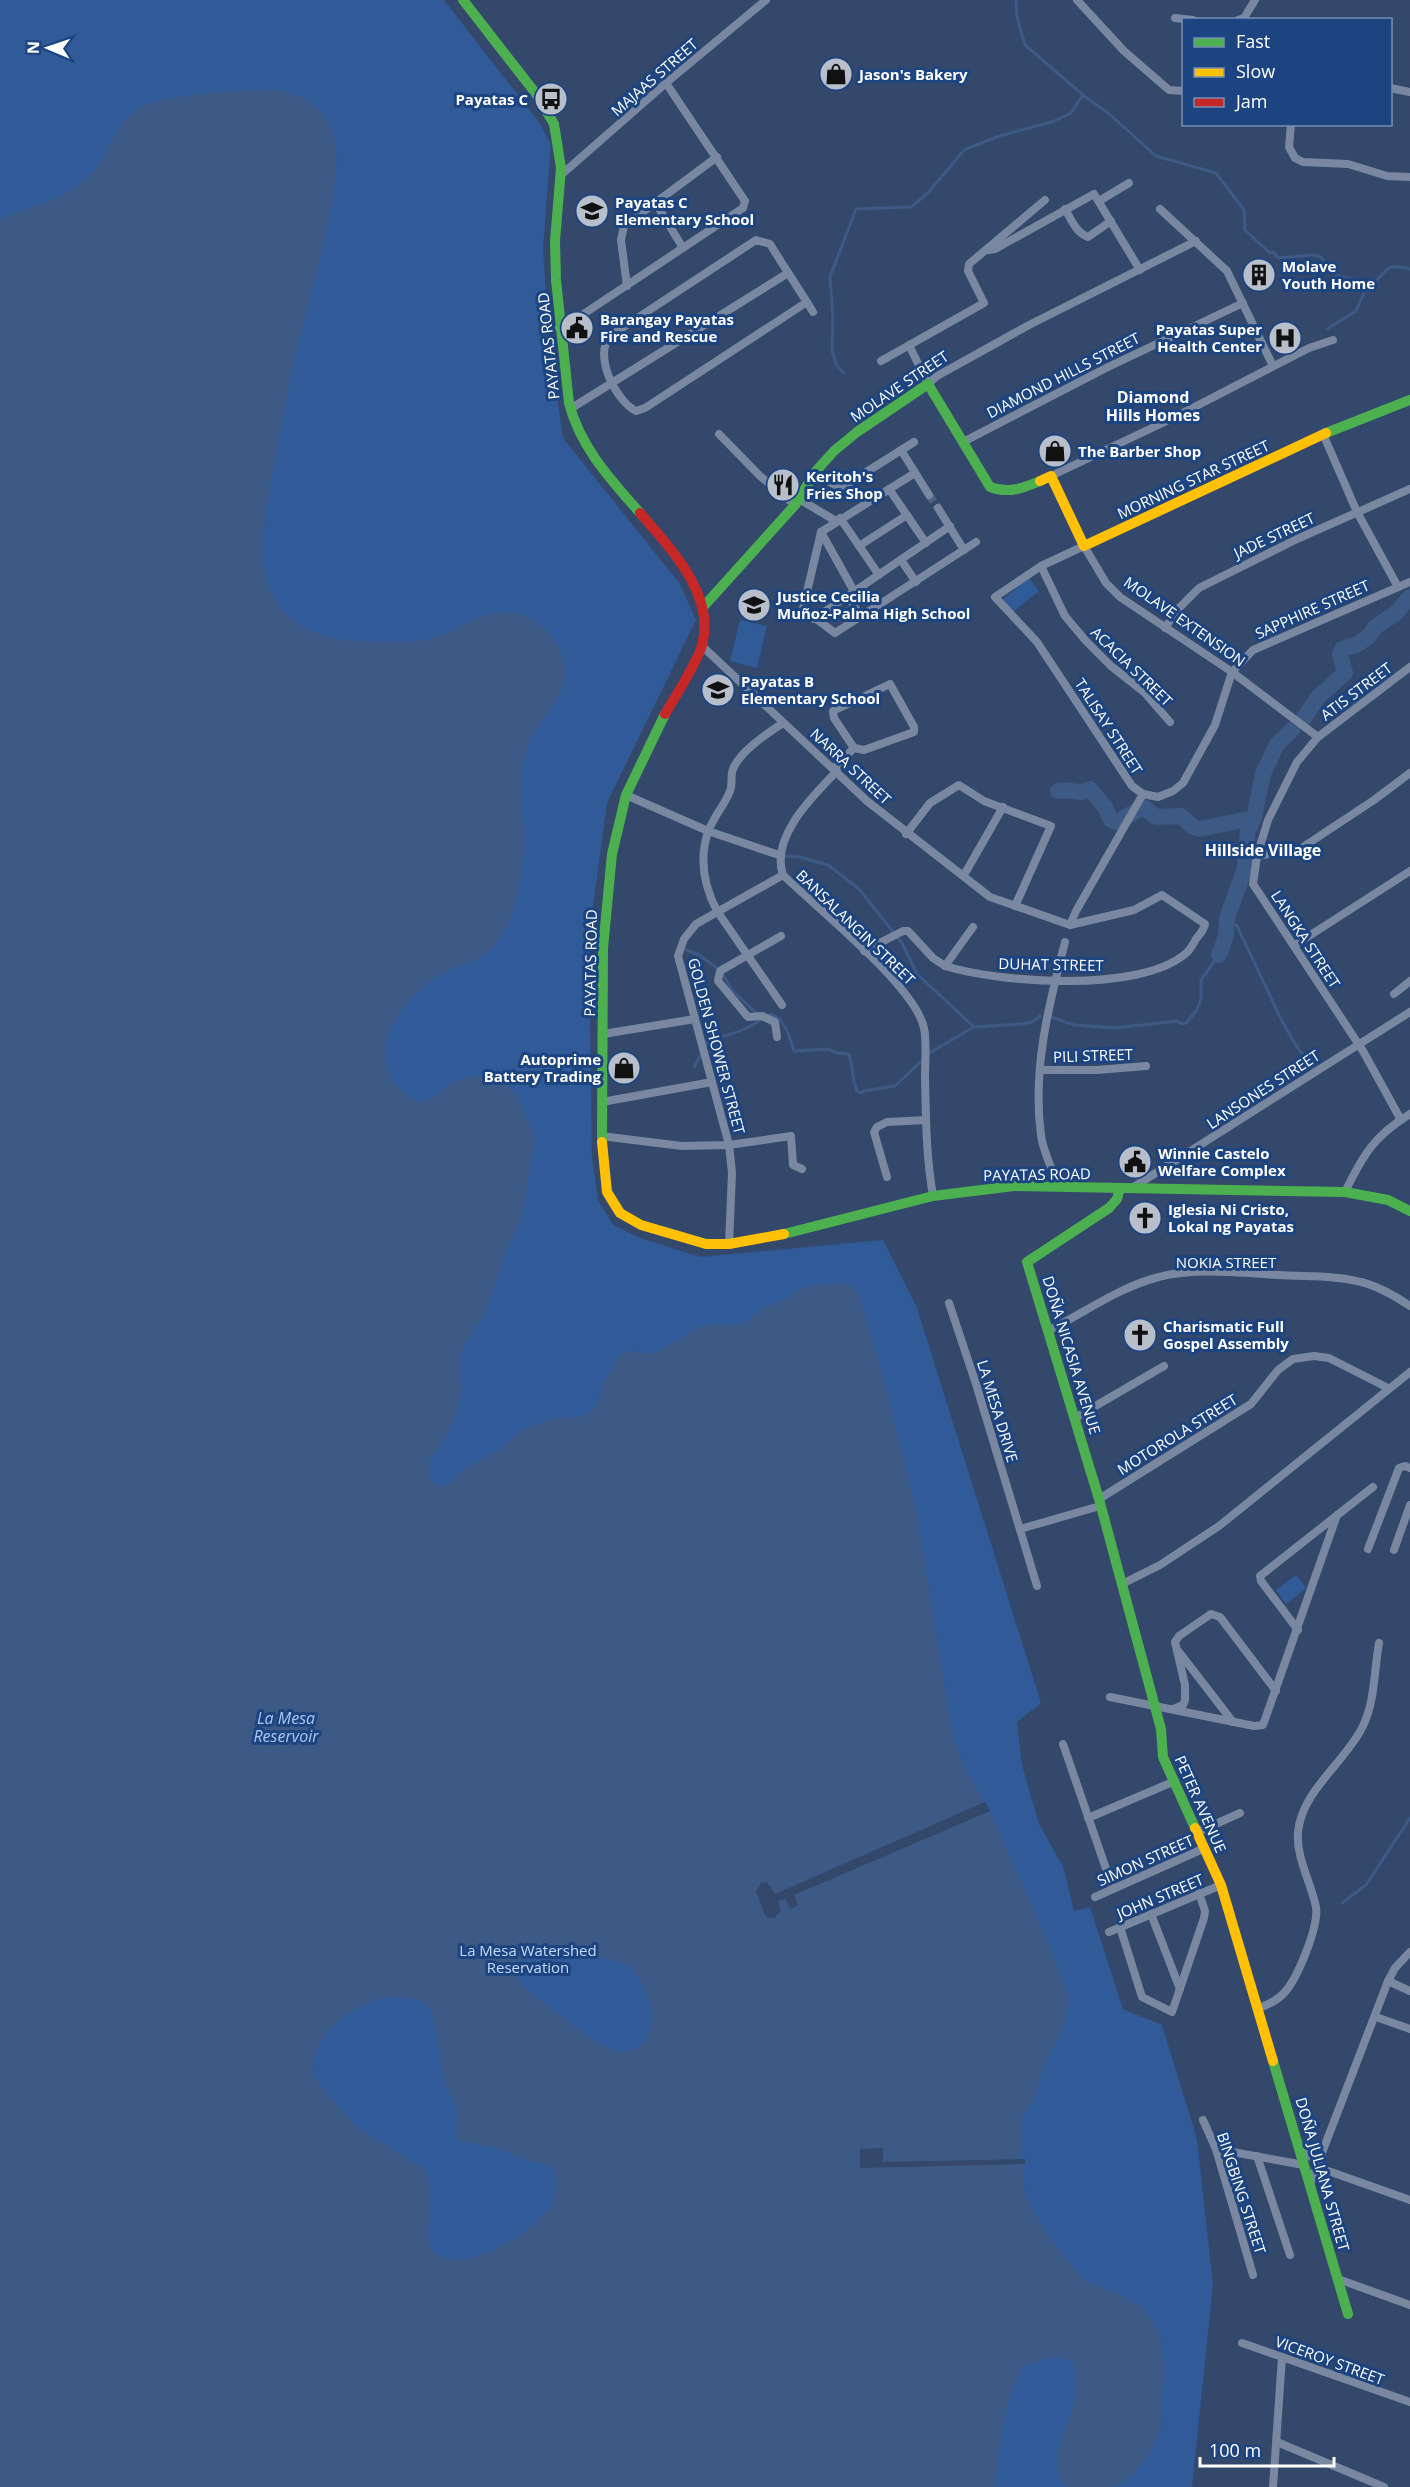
<svg xmlns="http://www.w3.org/2000/svg" width="1410" height="2487" font-family="'Open Sans',sans-serif">
	<style>
		.green { fill: #305a98 }
		.water { fill: #3d5985; fill-rule: evenodd }
		.pier { fill: #33486a }
		.lines { fill: none; stroke-linecap: round; stroke-linejoin: round }
		.stream { stroke: #3d5985; stroke-width: 3 }
		.river { stroke: #3d5985; stroke-width: 16 }
		.street-tunnel { stroke: #526380; stroke-width: 8; stroke-dasharray: 8 4; stroke-linecap: butt }
		.street { stroke: #7988a0; stroke-width: 8 }
		.fast { stroke: #4caf50; stroke-width: 10 }
		.slow { stroke: #ffc107; stroke-width: 10 }
		.jam { stroke: #c62828; stroke-width: 10 }
		.labels { text-anchor: middle; dominant-baseline: central; stroke-width: 6; stroke-linejoin: round; paint-order: stroke }
		.poi-label { font-size: 15px; font-weight: bold; fill: #fff; stroke: #1c4480; text-anchor: start }
		.street-label { font-size: 15px; fill: #fff; stroke: #1c4480 }
		.park-label { font-size: 15px; fill: #c4d9f7; stroke: #1c4480 }
		.neighbourhood-label { font-size: 16px; font-weight: bold; fill: #fff; stroke: #1c4480 }
		.water-label { font-size: 16px; font-style: italic; fill: #abc8f1; stroke: #1c4480 }
	</style>
	<rect width="100%" height="100%" fill="#33486a"/>
	<g class="green">
		<path d="M0,0H444L539,122L551,144L543,248L548,331L563,438L680,584L696,620L607,803L589,936L592,1158L598,1200L613,1225L641,1238L700,1257L883,1240L917,1308L1041,1703L1017,1722L1022,1765L1039,1824L1063,1866L1074,1911L1090,1907L1123,2009L1162,2025L1197,2139L1213,2285L1192,2487H0Z"/>
		<path d="M1029,578L1039,591L1013,612L1003,599Z"/>
		<path d="M740,620L767,626L757,668L730,661Z"/>
		<path d="M1296,1575L1306,1588L1286,1604L1276,1590Z"/>
	</g>
	<path class="water" d="M271,89C302,93 325,105 334,138C339,156 335,176 333,194C325,246 310,296 297,347C290,377 285,408 279,438C273,473 264,507 263,543C261,620 311,642 379,642C397,642 418,643 436,637C460,630 482,610 509,612C536,614 564,642 565,669C567,697 542,715 531,738C513,776 526,817 523,857C521,888 513,926 491,949C476,965 450,966 434,978C391,1009 357,1070 418,1102L436,1096L450,1084L467,1077L484,1075L505,1083L518,1098L535,1137L522,1216L504,1257L484,1316L465,1343L459,1358L461,1394L455,1416L446,1437L429,1461L430,1479L438,1486L448,1485L466,1468L500,1450L519,1432L533,1425L557,1418L581,1417L588,1414L597,1404L604,1382L620,1354L629,1351L653,1354L699,1327L713,1323L735,1325L745,1323L762,1308L781,1302L799,1290L813,1285L840,1283L851,1286L858,1293L882,1372L916,1509L953,1738L966,1771L990,1811L1052,1951L1069,1998L1065,2024L1043,2067L1034,2099L1022,2117V2164L1025,2194L1030,2205L1046,2233L1083,2280L1123,2296L1147,2311L1159,2332L1164,2364L1160,2431L1150,2453L1133,2475L1114,2487H1067C1044,2464 1067,2432 1073,2406C1076,2391 1076,2378 1074,2363C1058,2352 1039,2360 1022,2367C1004,2403 999,2447 995,2487H0V219C29,208 68,198 90,175C109,155 116,122 139,108C161,94 244,91 271,89ZM535,1952L586,1953L630,1965C643,1985 658,2007 649,2032C647,2037 644,2044 638,2048C634,2050 625,2051 620,2053L589,2038L528,1991L516,1977L514,1962ZM387,1997C405,1997 423,1996 433,2014L444,2080L458,2111L455,2134L459,2141L497,2148L529,2161L548,2165L555,2171C557,2182 556,2193 552,2203C538,2232 443,2290 428,2241L430,2193L428,2175L425,2170L356,2126L328,2095L312,2074C312,2033 350,2005 387,1997Z"/>
	<g class="pier">
		<path d="M985,1802L990,1811L794,1895L798,1905L790,1909L786,1899L778,1901L781,1910L775,1918H769L765,1915L756,1891L761,1883L767,1882L775,1894Z"/>
		<path d="M883,2148V2162L1025,2159V2164L860,2168V2149Z"/>
	</g>
	<g class="lines">
		<g class="stream">
			<path d="M1016,0L1017,17L1025,45L1083,95"/>
			<path d="M1327,329L1356,311L1369,282"/>
			<path d="M844,373L837,366L832,351L833,318L830,277L856,209L911,207L928,193L964,150L999,136L1052,122L1071,113L1083,95L1108,113L1156,156L1216,173L1244,210L1245,230L1270,253L1273,252L1278,258L1313,255L1321,257L1337,276L1369,282L1376,281C1390,266 1389,264 1410,269"/>
			<path d="M786,856L800,857L828,865L859,889L902,943L917,974L974,1027"/>
			<path d="M1227,918L1237,926L1281,1019L1295,1044L1315,1070"/>
			<path d="M686,950L699,955L717,968"/>
			<path d="M723,974L731,989L757,1014"/>
			<path d="M767,1016L772,1014L780,1020L787,1030L794,1051L828,1049L837,1053L849,1054C853,1067 852,1079 857,1091L861,1093L864,1091L895,1086L931,1052L974,1027L1022,1024L1032,1022L1040,1016"/>
			<path d="M1051,1017L1074,1025L1115,1028L1178,1021L1181,1024L1186,1023L1197,1010L1201,999V980L1219,955"/>
			<path d="M705,1047L710,1037C729,1037 746,1030 762,1019"/>
			<path d="M694,1067L702,1053"/>
			<path d="M1342,1903L1366,1885L1410,1818"/>
		</g>
		<g class="river">
			<path d="M1304,718L1318,697L1345,673L1340,654L1342,649L1358,644L1369,636L1375,627L1395,614L1410,597"/>
			<path d="M1058,791C1070,788 1080,796 1090,789L1105,807L1111,820L1118,822L1139,809L1145,808L1156,817L1181,816L1193,827L1199,829L1254,818"/>
			<path d="M1219,955L1226,936L1227,918L1244,871L1248,830L1254,818L1263,774L1277,744L1293,729"/>
		</g>
		<path class="street-tunnel" d="M929,495L938,508"/>
		<g class="street">
			<path d="M1077,0L1124,51L1169,90L1184,91"/>
			<path d="M1175,18L1193,20"/>
			<path d="M1238,20L1244,18L1255,0"/>
			<path d="M1390,88L1410,92"/>
			<path d="M1291,124L1289,147L1295,158L1303,162L1348,164L1387,176L1410,177"/>
			<path d="M561,175L666,83L766,0"/>
			<path d="M1099,201L1129,183"/>
			<path d="M655,202L683,248"/>
			<path d="M1065,209C1071,219 1076,233 1088,237L1111,221"/>
			<path d="M1160,209L1227,271L1273,366"/>
			<path d="M988,250L995,249L1094,194L1140,270"/>
			<path d="M627,286L621,240L624,226L717,157"/>
			<path d="M807,302L645,408L636,411C616,401 593,356 610,336L756,240L770,244C784,267 799,289 813,312"/>
			<path d="M559,328L582,315L743,208L745,201L666,83"/>
			<path d="M909,345L928,384L937,376L1029,325L1196,241"/>
			<path d="M881,361L984,303L968,271L969,264L1045,200"/>
			<path d="M570,409L788,273"/>
			<path d="M719,434L760,476L795,505"/>
			<path d="M1323,434L1357,512L1398,587"/>
			<path d="M963,442L1108,367L1243,303"/>
			<path d="M901,450L929,495"/>
			<path d="M915,473L821,532L803,609L835,633L976,542"/>
			<path d="M1051,476L1177,416L1309,348L1333,340"/>
			<path d="M831,483L841,488L914,442"/>
			<path d="M889,489L926,543"/>
			<path d="M799,499L836,521"/>
			<path d="M938,508L964,550"/>
			<path d="M840,518L879,575"/>
			<path d="M821,532L855,593"/>
			<path d="M859,546L907,515"/>
			<path d="M901,560L916,582"/>
			<path d="M1041,566L1065,616L1086,641L1111,666L1144,692L1170,722"/>
			<path d="M848,597L861,617"/>
			<path d="M814,619L950,526"/>
			<path d="M1165,628L1178,609L1199,588L1297,539L1410,489"/>
			<path d="M702,646L867,801L990,897L1070,925L1134,910L1162,895L1205,924C1204,930 1200,934 1196,939C1193,944 1190,951 1185,954C1139,993 1000,983 945,966"/>
			<path d="M1318,737L1232,672L1120,597L1106,583L1084,546L1041,566L995,597L1037,642L1132,786L1143,794L1158,797L1173,791L1183,783L1215,725L1232,672L1253,650L1410,582"/>
			<path d="M834,768L854,748L864,750L914,732V727L890,684L833,711L834,718L854,748"/>
			<path d="M837,771C813,796 770,837 783,875C817,908 915,986 924,1028C927,1043 925,1062 925,1078C926,1118 926,1156 933,1196"/>
			<path d="M626,795L708,831L779,855"/>
			<path d="M906,834L930,803L959,785L984,801L1051,826L1015,906"/>
			<path d="M1257,856L1300,849L1374,800L1410,773"/>
			<path d="M964,875L1003,807"/>
			<path d="M1070,925L1076,911L1143,794"/>
			<path d="M1295,945L1410,871"/>
			<path d="M864,951L903,931H908L933,958L945,966L973,927"/>
			<path d="M1394,994L1410,981"/>
			<path d="M782,1005L717,911C704,886 699,859 708,832C713,817 725,805 730,791C733,784 730,776 733,769C740,751 768,733 783,723"/>
			<path d="M603,1034L695,1019"/>
			<path d="M777,1037L775,1022L762,1016L748,1017L718,981L720,971L781,936"/>
			<path d="M1041,1070H1097L1146,1066"/>
			<path d="M602,1102L712,1082"/>
			<path d="M1401,1120L1363,1051L1253,884L1257,856L1268,820L1297,762L1318,737L1410,667"/>
			<path d="M601,1136L682,1146L729,1145L791,1136L793,1165L802,1169"/>
			<path d="M887,1177L874,1132L877,1127L887,1122L926,1120"/>
			<path d="M1059,1187C1053,1171 1043,1152 1041,1135C1032,1070 1049,1004 1065,942"/>
			<path d="M1132,1188L1410,1012"/>
			<path d="M1345,1192C1363,1155 1374,1136 1410,1114"/>
			<path d="M729,1244L732,1173L729,1145L678,956L684,939L696,924L783,875"/>
			<path d="M949,1303L976,1384L1037,1586"/>
			<path d="M1048,1331C1084,1313 1119,1287 1159,1277C1193,1267 1244,1273 1278,1275C1306,1277 1334,1275 1361,1282C1378,1286 1395,1296 1410,1306"/>
			<path d="M1075,1418L1164,1366"/>
			<path d="M1099,1499L1251,1404L1278,1370L1293,1359L1314,1356L1329,1358L1388,1388"/>
			<path d="M1020,1529L1100,1506"/>
			<path d="M1368,1549L1399,1468L1405,1466L1410,1468"/>
			<path d="M1394,1550L1410,1505"/>
			<path d="M1122,1584L1160,1565L1219,1526L1410,1372"/>
			<path d="M1298,1630L1261,1581L1260,1576L1373,1487"/>
			<path d="M1179,1652L1233,1722"/>
			<path d="M1110,1697L1254,1726L1263,1725L1337,1515"/>
			<path d="M1173,1709L1183,1705L1185,1700V1685L1175,1642L1179,1636L1211,1614L1220,1617L1276,1691"/>
			<path d="M1063,1744L1113,1889"/>
			<path d="M1088,1818L1175,1781"/>
			<path d="M1198,1832L1240,1813"/>
			<path d="M1095,1897L1205,1848"/>
			<path d="M1151,1914L1180,1989"/>
			<path d="M1120,1927L1142,1997L1172,2012L1204,1918L1205,1911L1199,1893"/>
			<path d="M1109,1932L1221,1885"/>
			<path d="M1388,1981L1410,1991"/>
			<path d="M1259,2008C1270,2004 1278,2000 1285,1992C1298,1977 1319,1926 1316,1907C1311,1882 1296,1858 1298,1832C1302,1791 1344,1763 1362,1728C1375,1703 1374,1671 1379,1643"/>
			<path d="M1376,2017L1410,2029"/>
			<path d="M1203,2120L1216,2149L1253,2275"/>
			<path d="M1216,2149L1304,2165"/>
			<path d="M1301,2151L1311,2157L1320,2154L1323,2149"/>
			<path d="M1257,2156L1290,2255"/>
			<path d="M1317,2167L1410,2200"/>
			<path d="M1310,2184L1388,1981L1395,1968L1410,1952"/>
			<path d="M1338,2279L1410,2305"/>
			<path d="M1242,2343L1410,2402"/>
			<path d="M1277,2442L1384,2487"/>
			<path d="M1273,2487L1282,2357"/>
		</g>
		<g class="fast">
			<path d="M463,0L537,95L554,124L561,168L555,241L556,280L569,403C580,447 611,480 640,513"/>
			<path d="M1326,433L1410,400"/>
			<path d="M704,606L795,505L816,471L834,451L857,432L928,384L990,487C1008,494 1024,488 1040,481"/>
			<path d="M602,1142L603,948L612,854L626,795L665,714"/>
			<path d="M1120,1188L1117,1199L1109,1208L1027,1262L1099,1499L1161,1729L1163,1757L1195,1828"/>
			<path d="M784,1234L933,1196L1014,1186L1345,1192L1388,1200L1410,1211"/>
			<path d="M1273,2061L1348,2314"/>
		</g>
		<g class="slow">
			<path d="M1040,481L1051,476L1084,546L1326,433"/>
			<path d="M602,1142L607,1192L620,1213L641,1225L706,1244H729L784,1234"/>
			<path d="M1195,1828L1221,1885L1273,2061"/>
		</g>
		<path class="jam" d="M640,513C670,548 716,595 702,645C697,663 675,697 665,714"/>
	</g>
	<defs>
		<symbol id="shop-disc" viewBox="-11 -11 22 22"><circle r="9.5" fill="#b8bfcb" stroke="#1c4480"/><path d="M-5-2.5h2.3a2.7 3.5 0 0 1 5.4 0H5L5.5 6h-11ZM-1.5-2.5h3a1.5 2.3 0 0 0-3 0Z" fill="#111"/></symbol>
		<symbol id="bus-disc" viewBox="-11 -11 22 22"><circle r="9.5" fill="#b8bfcb" stroke="#1c4480"/><path d="M-5-6H5V4H4V6H2V4H-2V6H-4V4H-5ZM-3.5-4V0h7V-4ZM-3.5 1.2v1.5H-2V1.2ZM2 1.2v1.5H3.5V1.2Z" fill="#111"/></symbol>
		<symbol id="school-disc" viewBox="-11 -11 22 22"><circle r="9.5" fill="#b8bfcb" stroke="#1c4480"/><path d="M0-5L7-2L0 1L-7-2ZM-4 1L0 2.5L4 1V4Q0 6-4 4Z" fill="#111"/></symbol>
		<symbol id="building-disc" viewBox="-11 -11 22 22"><circle r="9.5" fill="#b8bfcb" stroke="#1c4480"/><path d="M-4-6H4V6H1V3H-1V6H-4ZM-2.5-4.3h1.7v1.8h-1.7ZM.8-4.3h1.7v1.8H.8ZM-2.5-1h1.7V.8h-1.7ZM.8-1h1.7V.8H.8Z" fill="#111"/></symbol>
		<symbol id="civic-disc" viewBox="-11 -11 22 22"><circle r="9.5" fill="#b8bfcb" stroke="#1c4480"/><path d="M-.6-6.5H3V-4.5H.6V-3L4-1V1h2V6H-6V1h2V-1L-.6-3ZM-1.2 2.5V6h2.4V2.5Z" fill="#111"/></symbol>
		<symbol id="hospital-disc" viewBox="-11 -11 22 22"><circle r="9.5" fill="#b8bfcb" stroke="#1c4480"/><path d="M-5-5h3v3.5h4V-5h3V5h-3V1.5h-4V5h-3Z" fill="#111"/></symbol>
		<symbol id="restaurant-disc" viewBox="-11 -11 22 22"><circle r="9.5" fill="#b8bfcb" stroke="#1c4480"/><path d="M-5-6h1v4h1v-4h1v4h1v-4h1v5L-1.5 .5V6h-2V.5L-5-1ZM5-6V6H3V1.5H1.5Q1.5-4 5-6Z" fill="#111"/></symbol>
		<symbol id="church-disc" viewBox="-11 -11 22 22"><circle r="9.5" fill="#b8bfcb" stroke="#1c4480"/><path d="M-1.2-6h2.4v3.5h3.3v2.4h-3.3V6h-2.4V-.1h-3.3v-2.4h3.3Z" fill="#111"/></symbol>
	</defs>
	<g fill-rule="evenodd">
		<use href="#shop-disc" x="817" y="55" width="38" height="38"/>
		<use href="#bus-disc" x="532" y="80" width="38" height="38"/>
		<use href="#school-disc" x="573" y="192" width="38" height="38"/>
		<use href="#building-disc" x="1240" y="256" width="38" height="38"/>
		<use href="#civic-disc" x="558" y="309" width="38" height="38"/>
		<use href="#hospital-disc" x="1266" y="319" width="38" height="38"/>
		<use href="#shop-disc" x="1036" y="432" width="38" height="38"/>
		<use href="#restaurant-disc" x="764" y="466" width="38" height="38"/>
		<use href="#school-disc" x="735" y="586" width="38" height="38"/>
		<use href="#school-disc" x="699" y="671" width="38" height="38"/>
		<use href="#shop-disc" x="605" y="1049" width="38" height="38"/>
		<use href="#civic-disc" x="1116" y="1143" width="38" height="38"/>
		<use href="#church-disc" x="1126" y="1199" width="38" height="38"/>
		<use href="#church-disc" x="1121" y="1316" width="38" height="38"/>
	</g>
	<g class="labels">
		<g class="poi-label">
			<text x="859" y="74">Jason's Bakery</text>
			<text x="528" y="99" text-anchor="end">Payatas C</text>
			<text x="615" y="202">Payatas C<tspan x="615" dy="17">Elementary School</tspan></text>
			<text x="1282" y="266">Molave<tspan x="1282" dy="17">Youth Home</tspan></text>
			<text x="600" y="319">Barangay Payatas<tspan x="600" dy="17">Fire and Rescue</tspan></text>
			<text x="1262" y="329" text-anchor="end">Payatas Super<tspan x="1262" dy="17">Health Center</tspan></text>
			<text x="1078" y="451">The Barber Shop</text>
			<text x="806" y="476">Keritoh's<tspan x="806" dy="17">Fries Shop</tspan></text>
			<text x="777" y="596">Justice Cecilia<tspan x="777" dy="17">Muñoz-Palma High School</tspan></text>
			<text x="741" y="681">Payatas B<tspan x="741" dy="17">Elementary School</tspan></text>
			<text x="601" y="1059" text-anchor="end">Autoprime<tspan x="601" dy="17">Battery Trading</tspan></text>
			<text x="1158" y="1153">Winnie Castelo<tspan x="1158" dy="17">Welfare Complex</tspan></text>
			<text x="1168" y="1209">Iglesia Ni Cristo,<tspan x="1168" dy="17">Lokal ng Payatas</tspan></text>
			<text x="1163" y="1326">Charismatic Full<tspan x="1163" dy="17">Gospel Assembly</tspan></text>
		</g>
		<g class="street-label">
			<text transform="translate(654 77) rotate(-41)">MAJAAS STREET</text>
			<text transform="translate(548 346) rotate(-96)">PAYATAS ROAD</text>
			<text transform="translate(1063 375) rotate(-27)">DIAMOND HILLS STREET</text>
			<text transform="translate(899 386) rotate(-34)">MOLAVE STREET</text>
			<text transform="translate(1193 479) rotate(-25)">MORNING STAR STREET</text>
			<text transform="translate(1274 535) rotate(-25)">JADE STREET</text>
			<text transform="translate(1312 609) rotate(-24)">SAPPHIRE STREET</text>
			<text transform="translate(1185 621) rotate(35)">MOLAVE EXTENSION</text>
			<text transform="translate(1132 666) rotate(44)">ACACIA STREET</text>
			<text transform="translate(1356 691) rotate(-37)">ATIS STREET</text>
			<text transform="translate(1109 726) rotate(57)">TALISAY STREET</text>
			<text transform="translate(851 766) rotate(43)">NARRA STREET</text>
			<text transform="translate(856 927) rotate(44)">BANSALANGIN STREET</text>
			<text transform="translate(1306 939) rotate(57)">LANGKA STREET</text>
			<text transform="translate(590 963) rotate(-89)">PAYATAS ROAD</text>
			<text transform="translate(1051 964) rotate(1)">DUHAT STREET</text>
			<text transform="translate(717 1046) rotate(75)">GOLDEN SHOWER STREET</text>
			<text transform="translate(1093 1055) rotate(-2)">PILI STREET</text>
			<text transform="translate(1263 1089) rotate(-33)">LANSONES STREET</text>
			<text transform="translate(1037 1174) rotate(-1)">PAYATAS ROAD</text>
			<text x="1226" y="1262">NOKIA STREET</text>
			<text transform="translate(1072 1355) rotate(73)">DOÑA NICASIA AVENUE</text>
			<text transform="translate(998 1411) rotate(73)">LA MESA DRIVE</text>
			<text transform="translate(1177 1434) rotate(-32)">MOTOROLA STREET</text>
			<text transform="translate(1201 1804) rotate(66)">PETER AVENUE</text>
			<text transform="translate(1145 1860) rotate(-24)">SIMON STREET</text>
			<text transform="translate(1160 1896) rotate(-23)">JOHN STREET</text>
			<text transform="translate(1323 2174) rotate(74)">DOÑA JULIANA STREET</text>
			<text transform="translate(1242 2193) rotate(72)">BINGBING STREET</text>
			<text transform="translate(1330 2360) rotate(20)">VICEROY STREET</text>
		</g>
		<g class="park-label">
			<text x="528" y="1950">La Mesa Watershed<tspan x="528" dy="17">Reservation</tspan></text>
		</g>
		<g class="neighbourhood-label">
			<text x="1153" y="397">Diamond<tspan x="1153" dy="18">Hills Homes</tspan></text>
			<text x="1263" y="850">Hillside Village</text>
		</g>
		<g class="water-label">
			<text x="286" y="1718">La Mesa<tspan x="286" dy="18">Reservoir</tspan></text>
		</g>
	</g>
	<rect x="1182" y="18" width="210" height="108" fill="#1c4480" stroke="#778fb3" stroke-width="1.5"/>
	<rect x="1194" y="38" width="30" height="9" fill="#4caf50" stroke="#778fb3" stroke-width="1.5"/>
	<text x="1236" y="48" font-size="18" fill="#ffffff">Fast</text>
	<rect x="1194" y="68" width="30" height="9" fill="#ffc107" stroke="#778fb3" stroke-width="1.5"/>
	<text x="1236" y="78" font-size="18" fill="#ffffff">Slow</text>
	<rect x="1194" y="98" width="30" height="9" fill="#c62828" stroke="#778fb3" stroke-width="1.5"/>
	<text x="1236" y="108" font-size="18" fill="#ffffff">Jam</text>
	<g transform="translate(48 48) rotate(272)" stroke="#1c4480" stroke-width="4.5" paint-order="stroke">
	<path d="M0-4.5L10 22L0 15L-10 22Z" fill="#ffffff"/>
	<text y="-9" font-size="16" font-weight="bold" text-anchor="middle" fill="#ffffff">N</text>
	</g>
	<path d="M1200 2457v9h134v-9" fill="none" stroke="#ffffff" stroke-width="3"/>
	<text x="1209" y="2457" font-size="18" fill="#ffffff" stroke="#1c4480" stroke-width="4.5" paint-order="stroke">100 m</text>
</svg>
